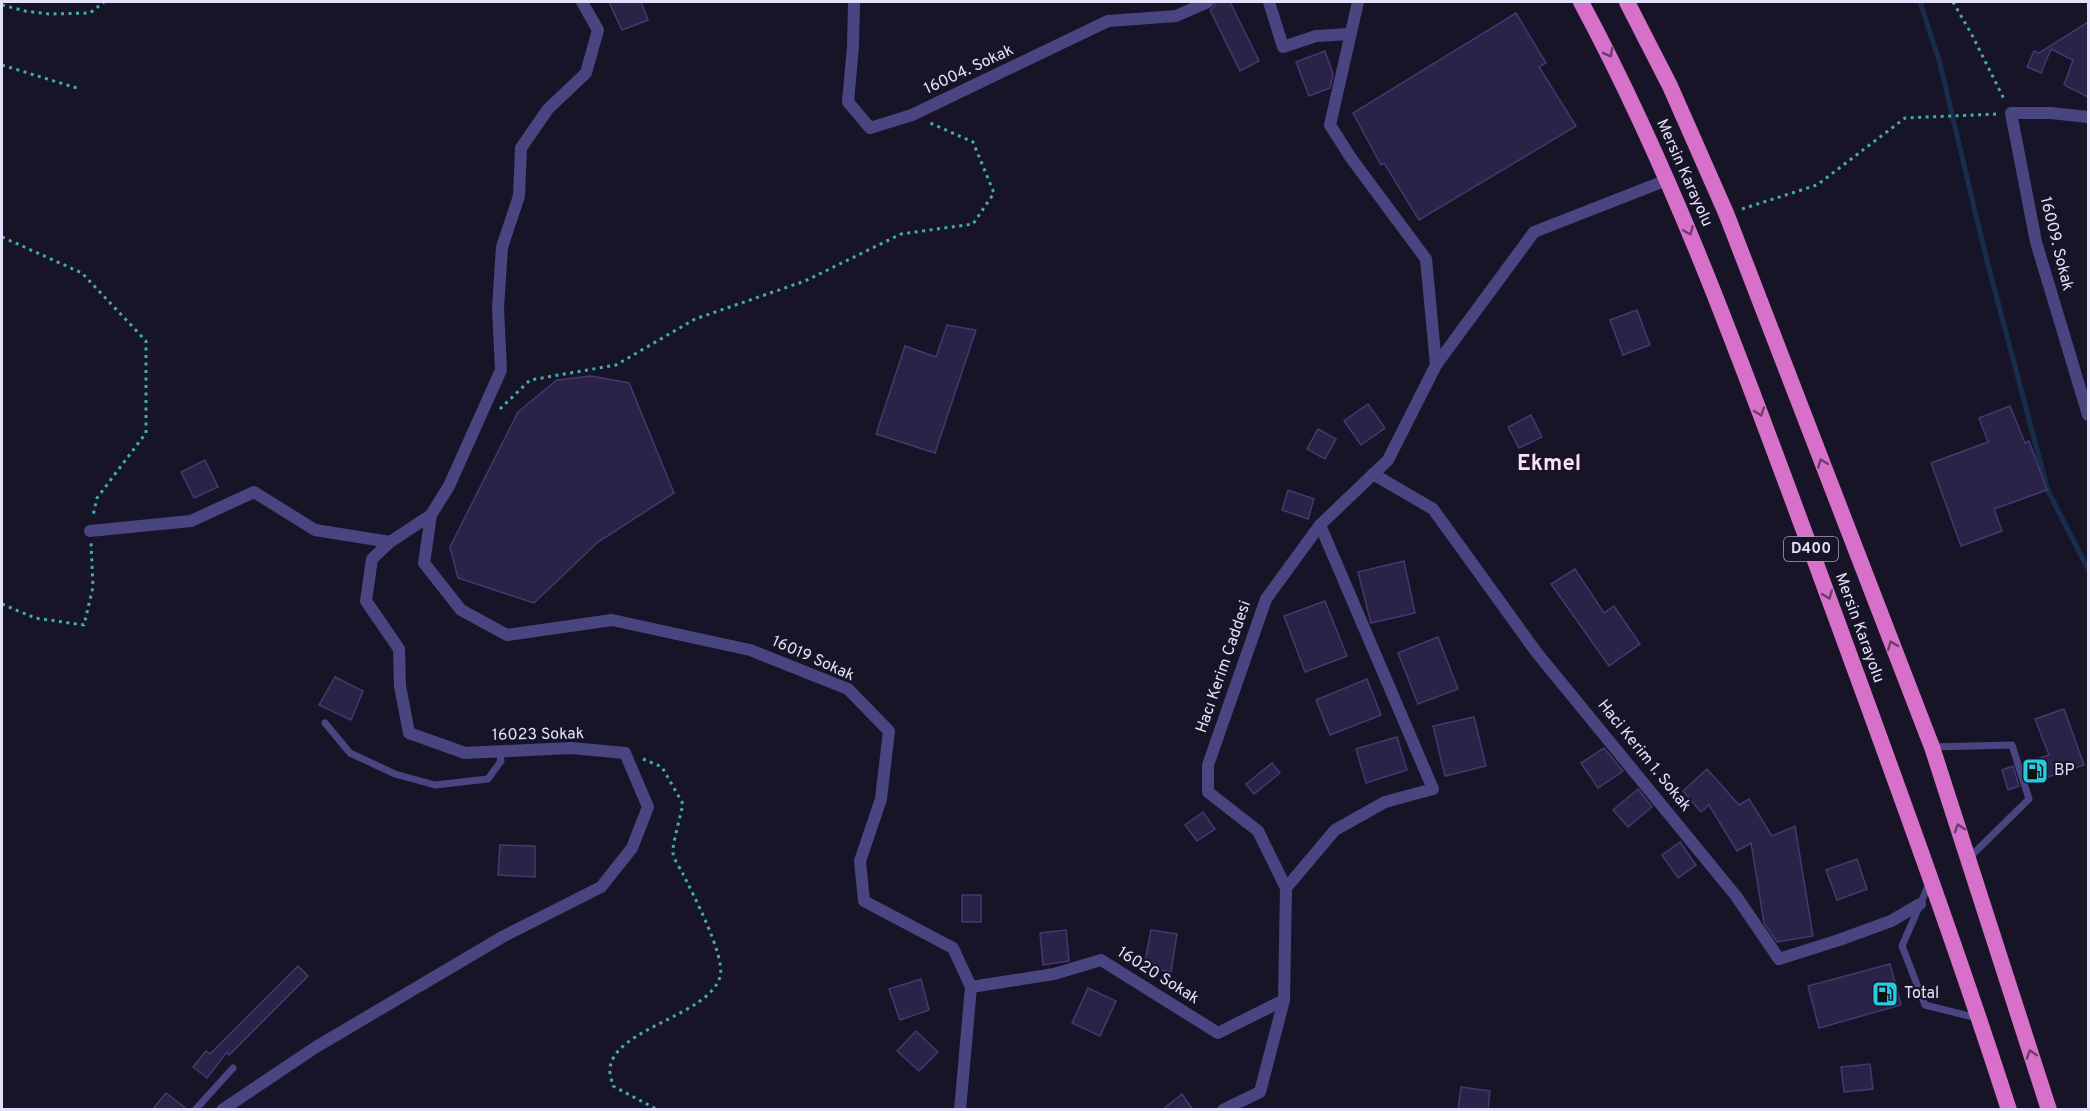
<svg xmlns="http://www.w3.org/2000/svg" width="2090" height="1111" font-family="Overpass,sans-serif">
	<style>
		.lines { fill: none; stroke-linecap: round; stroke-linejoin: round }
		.stream { stroke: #182c4d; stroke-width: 5 }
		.building { fill: #2b2347; stroke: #443870; stroke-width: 1.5 }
		.path { stroke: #41adaa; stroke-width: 3; stroke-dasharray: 3 4.5; stroke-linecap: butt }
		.service { stroke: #494581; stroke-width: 7 }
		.minor { stroke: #494581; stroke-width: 12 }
		.tertiary { stroke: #494581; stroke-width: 12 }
		.trunk { stroke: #d770c9; stroke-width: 16 }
		.oneway { stroke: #6e3d70 }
		.labels { text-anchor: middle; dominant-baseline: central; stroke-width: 4.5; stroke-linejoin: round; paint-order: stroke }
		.shield { fill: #181428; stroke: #a6a3bc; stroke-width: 1.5 }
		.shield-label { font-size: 15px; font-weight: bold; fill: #e3e0fb }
		.street-label { font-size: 16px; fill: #e3e0fb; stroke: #181428 }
		.poi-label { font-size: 16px; fill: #e3e0fb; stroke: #181428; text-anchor: start }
		.district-label { font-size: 22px; font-weight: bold; fill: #fbe1f1; stroke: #181428 }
	</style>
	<rect width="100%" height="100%" fill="#181428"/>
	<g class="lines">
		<path class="stream" d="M1920,2L1939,60L1986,257L2048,491L2088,569"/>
	</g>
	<g class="building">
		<path d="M609,2H641L648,20L622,30Z"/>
		<path d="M1216,2H1230L1259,61L1240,71L1210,10L1214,7Z"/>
		<path d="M1516,13L1546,63L1539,67L1576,126L1419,220L1384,163L1381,165L1353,113Z"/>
		<path d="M2088,22V97L2064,85L2073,60L2051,49L2041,73L2027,67L2034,51L2039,53Z"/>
		<path d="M1325,51L1333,74L1330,88L1309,96L1296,62Z"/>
		<path d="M1637,310L1650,345L1623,355L1610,320Z"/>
		<path d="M947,325L976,330L935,453L876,434L905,346L936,357Z"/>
		<path d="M591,376L629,383L674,493L598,542L534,603L458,578L450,547L518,412L557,380Z"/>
		<path d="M1368,404L1385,428L1361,445L1344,421Z"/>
		<path d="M2010,406L2025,443L2029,441L2047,490L1994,509L2002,531L1961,546L1931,463L1988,442L1979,418Z"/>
		<path d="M1531,415L1542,437L1519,448L1508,427Z"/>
		<path d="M1318,429L1336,439L1325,459L1307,449Z"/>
		<path d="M205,460L218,487L194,498L181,472Z"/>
		<path d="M1288,490L1314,499L1308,519L1282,510Z"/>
		<path d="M1404,561L1415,613L1371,623L1358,572Z"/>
		<path d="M1575,569L1604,613L1614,606L1640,644L1609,666L1551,584Z"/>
		<path d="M1325,601L1347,656L1305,672L1284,616Z"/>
		<path d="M1438,637L1458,689L1418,704L1398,653Z"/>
		<path d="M335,677L363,691L351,720L319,705Z"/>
		<path d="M1367,679L1381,715L1330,735L1316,700Z"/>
		<path d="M2064,709L2084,765L2030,783L2024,763L2049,755L2035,719Z"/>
		<path d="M1474,717L1486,766L1445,776L1433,726Z"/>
		<path d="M1397,737L1407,770L1366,783L1356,749Z"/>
		<path d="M1604,748L1623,771L1598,788L1581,763Z"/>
		<path d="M1272,763L1280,773L1254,794L1246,784Z"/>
		<path d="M2013,766L2019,786L2008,790L2002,770Z"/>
		<path d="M1707,769L1739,805L1749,799L1772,836L1795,826L1813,936L1777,942L1764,923L1751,843L1737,851L1709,805L1701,812L1683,791Z"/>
		<path d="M1638,789L1652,807L1628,827L1613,810Z"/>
		<path d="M1203,812L1215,829L1197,841L1185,825Z"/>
		<path d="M1680,842L1696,865L1678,878L1662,855Z"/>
		<path d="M500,845L535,846V877L498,875Z"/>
		<path d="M1857,859L1867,889L1837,900L1826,870Z"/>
		<rect x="962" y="895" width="19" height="27"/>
		<path d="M1066,930L1069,961L1043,965L1040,933Z"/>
		<path d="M1151,930L1177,934L1171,972L1144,967Z"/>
		<path d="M1890,964L1901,1005L1819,1028L1808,986Z"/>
		<path d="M298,966L308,976L229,1055L227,1052L207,1078L193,1067L206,1051L210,1054Z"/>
		<path d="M921,979L929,1010L900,1020L889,989Z"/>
		<path d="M1088,988L1116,1001L1100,1036L1072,1023Z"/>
		<path d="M916,1031L938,1052L919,1071L897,1051Z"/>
		<path d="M1870,1064L1873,1089L1844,1092L1841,1067Z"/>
		<path d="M1461,1087L1490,1091L1488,1110H1458Z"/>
		<path d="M166,1093L188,1110H152Z"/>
		<path d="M1182,1094L1193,1110H1162Z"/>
	</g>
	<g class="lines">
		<g class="path">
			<path d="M1953,2L1972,35L2005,101"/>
			<path d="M2,5L25,11L49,14L90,13L104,2"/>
			<path d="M2,65L80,89"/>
			<path d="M1742,209L1817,185L1905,118L1997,114"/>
			<path d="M2,237L82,273L146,341V433L97,498L93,516"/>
			<path d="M500,409L530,380L616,365L695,319L805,281L901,234L973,224L994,193L973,142L930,123"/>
			<path d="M2,604L35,618L84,625L93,587L91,543"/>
			<path d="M643,759L662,767L683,804C681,814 672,845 673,853C674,860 680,868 683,874C693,894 726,957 720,977C708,1016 615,1028 610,1068C609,1073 612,1081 613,1086L658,1110"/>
		</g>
		<g class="service">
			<path d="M325,723L350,753L395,774L435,785L488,779L501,761L499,751"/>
			<path d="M1932,747L2012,745L2029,799L1969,858"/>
			<path d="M1929,884L1902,946L1925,1005L1977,1018"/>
			<path d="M195,1110L233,1068"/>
		</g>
		<g class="minor">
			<path d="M582,2L598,30L586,73L548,109L521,148L519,196L502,247L498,308L501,370L449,486L431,515L424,563L461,610L507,635L612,620L750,650L848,689L889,731L881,799L860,861L864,901L953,948L971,987L960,1110"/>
			<path d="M854,2L853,46L848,102L870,128L912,115L1108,21L1176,16L1208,2"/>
			<path d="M1269,2L1283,47L1316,36L1349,34"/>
			<path d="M1358,2L1330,125L1351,158L1426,259L1436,365"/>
			<path d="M2088,117L2051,113H2011L2036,242L2088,415"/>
			<path d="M1373,474L1433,509L1537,653L1736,896L1779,959L1839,940L1891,921L1920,904"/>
			<path d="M90,531L191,521L254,492L315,530L390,542"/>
			<path d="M1286,888L1335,830L1385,802L1433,789L1320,525"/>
			<path d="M971,987L1054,974L1101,960L1218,1033L1284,1000"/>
			<path d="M222,1110L316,1047L504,936L601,887L632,848L648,807L625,753L571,748L465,753L409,733L400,686L399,649L366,601L372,559L390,542L431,515"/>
		</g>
		<path class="tertiary" d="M1223,1110L1260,1092L1284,1000L1286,888L1258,831L1208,792V765L1266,599L1320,525L1388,460L1436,365L1534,232L1667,180"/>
		<g class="trunk">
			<path d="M1581,2C1676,179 1744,369 1814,558C1881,741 1949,924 2009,1110"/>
			<path d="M1627,2L1670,86L1726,213L1932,747L2049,1110"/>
		</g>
	</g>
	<defs><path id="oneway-chevron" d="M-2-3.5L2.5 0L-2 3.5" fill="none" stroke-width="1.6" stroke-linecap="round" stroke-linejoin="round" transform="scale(1.5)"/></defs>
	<g class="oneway">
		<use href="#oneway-chevron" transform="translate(1609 53) rotate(62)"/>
		<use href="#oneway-chevron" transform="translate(1689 231) rotate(67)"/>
		<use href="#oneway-chevron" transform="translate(1760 412) rotate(70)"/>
		<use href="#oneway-chevron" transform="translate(1822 463) rotate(-111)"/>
		<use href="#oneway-chevron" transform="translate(1828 595) rotate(70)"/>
		<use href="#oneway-chevron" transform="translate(1892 645) rotate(-111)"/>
		<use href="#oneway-chevron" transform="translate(1959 828) rotate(-108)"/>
		<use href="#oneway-chevron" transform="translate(2031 1054) rotate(-108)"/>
	</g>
	<defs>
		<symbol id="fuel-square" viewBox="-11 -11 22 22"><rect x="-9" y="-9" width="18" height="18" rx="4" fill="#24cbe2" stroke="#181428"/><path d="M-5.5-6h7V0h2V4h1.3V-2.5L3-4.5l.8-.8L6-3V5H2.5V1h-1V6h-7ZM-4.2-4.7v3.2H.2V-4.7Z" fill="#111"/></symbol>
	</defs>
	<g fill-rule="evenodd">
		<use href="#fuel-square" x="2020" y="756" width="30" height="30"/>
		<use href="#fuel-square" x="1870" y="979" width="30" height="30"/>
	</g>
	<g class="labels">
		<rect class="shield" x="1784" y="537" width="54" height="24" rx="4.5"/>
		<g class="shield-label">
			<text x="1811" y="549">D400</text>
		</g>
		<g class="street-label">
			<text transform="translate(969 70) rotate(-25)">16004. Sokak</text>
			<text transform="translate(1684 173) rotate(66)">Mersin Karayolu</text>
			<text transform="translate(2056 244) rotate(76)">16009. Sokak</text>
			<text transform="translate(1859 628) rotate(70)">Mersin Karayolu</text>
			<text transform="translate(813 659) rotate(24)">16019 Sokak</text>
			<text transform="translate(1224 667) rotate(-71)">Hacı Kerim Caddesi</text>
			<text transform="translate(538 735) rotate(-1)">16023 Sokak</text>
			<text transform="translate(1644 756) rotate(51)">Haci Kerim 1. Sokak</text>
			<text transform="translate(1158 976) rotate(32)">16020 Sokak</text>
		</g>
		<g class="poi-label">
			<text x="2054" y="771">BP</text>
			<text x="1904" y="994">Total</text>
		</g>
		<g class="district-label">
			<text x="1549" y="464">Ekmel</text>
		</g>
	</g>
	<rect width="2090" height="1111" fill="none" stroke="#e3e0fb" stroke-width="6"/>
</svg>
